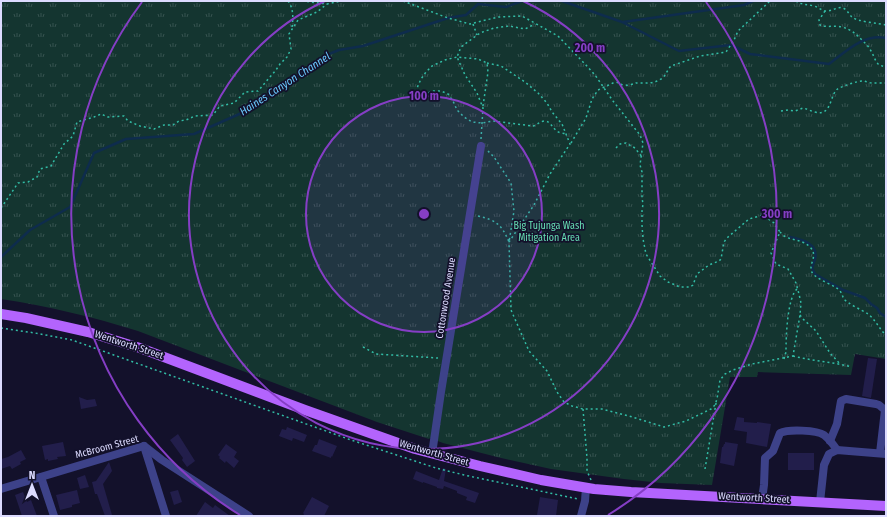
<svg xmlns="http://www.w3.org/2000/svg" width="887" height="517" font-family="'Fira Sans Condensed',sans-serif">
	<style>
		.park { fill: url(#park-tufts) }
		.lines { fill: none; stroke-linecap: round; stroke-linejoin: round }
		.stream { stroke: #0e2c4d; stroke-width: 2.5 }
		.building { fill: #221e4b }
		.path { stroke: #32bca5; stroke-width: 1.5; stroke-dasharray: 2 3; stroke-linecap: butt }
		.minor { stroke: #3d4289; stroke-width: 8 }
		.major { stroke: #b364fd; stroke-width: 10 }
		.ring { fill: none; stroke: #853ec5; stroke-width: 2 }
		.labels { text-anchor: middle; dominant-baseline: central; stroke-width: 3.5; stroke-linejoin: round; paint-order: stroke }
		.park-label { font-size: 10px; fill: #67dfb4; stroke: #13112b }
		.street-label { font-size: 10px; fill: #dcdbff; stroke: #13112b }
		.water-label { font-size: 11px; font-style: italic; fill: #6bc9fd; stroke: #13112b }
		.centre { fill: #853ec5; stroke: #13112b; stroke-width: 2 }
		.ring-label { font-size: 12px; text-anchor: middle; font-weight: bold; fill: #853ec5; stroke: #13112b; stroke-width: 3.5; stroke-linejoin: round; paint-order: stroke }
	</style>
	<defs>
		<pattern id="park-tufts" width="24" height="20" patternUnits="userSpaceOnUse"><rect width="24" height="20" fill="#143530"/><path d="M3 7l-1-3M5 7V3M7 7l1-3M15 17l-1-3M17 17v-4M19 17l1-3" fill="none" stroke="#36524f"/></pattern>
	</defs>
	<rect width="100%" height="100%" fill="#13112b"/>
	<path class="park" d="M1,1H886V359L855,354L851,375L758,372L757,377H730L712,485L661,483L624,479L551,469L497,457L443,443L430,438L429,439L377,422L138,331C93,317 48,306 1,299Z"/>
	<g class="lines">
		<g class="stream">
			<path d="M562,1L622,22L679,51L731,45L750,54L829,64C845,52 864,33 886,38"/>
			<path d="M623,22L744,5L753,1"/>
			<path d="M790,237C801,239 819,244 815,259C814,262 813,265 812,268L815,274L843,290L865,298L871,304L877,308L880,313L886,317"/>
			<path d="M1,257L30,230L70,207L94,153L126,139L194,134L244,112L285,86L324,56L339,50L363,46L448,18L466,15L478,4L506,7L522,1"/>
		</g>
	</g>
	<g class="building">
		<path d="M868,358L877,359L871,398L862,396Z"/>
		<path d="M79,397L87,400L95,399L97,406L81,409Z"/>
		<path d="M737,417L744,418V422L757,423V422L771,424L767,447L746,443L747,432L734,430Z"/>
		<path d="M287,427L307,435L304,442L293,438L292,441L279,436L282,429L286,430Z"/>
		<path d="M178,434L195,461L187,467L182,460L183,458L170,440Z"/>
		<path d="M319,439L337,446L332,457L331,456V458L312,451L315,445H317Z"/>
		<path d="M63,442L66,456L57,457L58,459L48,461V459L45,460L42,446Z"/>
		<path d="M725,442L738,444L734,466L720,463L722,447H723L724,444H725Z"/>
		<path d="M226,444L237,452L234,457L239,461L234,468L226,461L225,463L219,458L220,457L218,455Z"/>
		<path d="M21,450L26,459L20,462L21,464L12,469L10,466L1,469V459L8,457Z"/>
		<rect x="788" y="453" width="26" height="17"/>
		<path d="M109,462L112,471L103,484L112,515L105,516L97,494H95L92,482L96,481Z"/>
		<path d="M443,468L446,469L444,481L479,493L475,503L466,500L467,497L457,493V491L444,486L443,489L437,488V487L423,482V483L413,479L416,471L439,480Z"/>
		<path d="M85,475L89,487L80,489L77,478Z"/>
		<path d="M77,490L80,503L72,505V507L60,510L56,495Z"/>
		<path d="M178,490L182,502L174,505L170,492Z"/>
		<path d="M23,492L27,502L31,500L37,516H22L15,495Z"/>
		<path d="M312,497L329,506L324,516H303L304,514L303,513Z"/>
		<path d="M540,497L558,500L556,516L537,515Z"/>
		<path d="M205,502L213,508L215,505L230,516H196Z"/>
	</g>
	<g class="lines">
		<g class="path">
			<path d="M288,1C294,9 293,18 292,28"/>
			<path d="M302,1L327,4L341,1"/>
			<path d="M403,1L448,18L470,24L498,17L522,16L558,36L584,63L595,75L613,101L640,135L643,143L640,165L642,172V198L643,204L642,211V225L643,239L646,254L660,276L668,282L680,287H690L693,285L697,274L709,265L719,261L721,259L724,242L728,237L749,219L763,215L774,223L780,232L771,253L776,264L788,269L796,283L799,294L801,303L800,315L793,356L752,364L733,370L725,374L720,380L717,399L715,405L711,409L686,421L664,427L629,416L602,409H583L572,406L564,402L557,392L547,371L529,351L511,310L509,242L534,205L550,174L570,144L562,124L552,112L547,103L538,93L525,82L501,66L487,63"/>
			<path d="M796,1C801,5 807,4 814,6C818,7 821,10 825,11C831,12 838,6 843,8C848,10 849,15 852,17C858,22 878,23 886,25"/>
			<path d="M825,11L819,20L820,25C826,28 835,25 842,27C852,30 856,34 863,41C866,44 869,47 871,51C874,56 875,61 879,65L886,67"/>
			<path d="M473,24L477,35"/>
			<path d="M483,106L488,72L487,63L478,59L457,57L445,60L432,66L426,72L421,79L417,88L418,94L424,95L432,91H441L448,94L453,101L457,110L464,117L472,122L482,123L493,121L532,126C536,126 539,122 544,121C551,121 552,128 557,131C559,133 563,133 566,134"/>
			<path d="M781,111L788,110L795,111L803,108C807,109 811,111 815,112C833,117 829,93 839,88C847,85 856,81 864,81C867,82 870,83 873,83C877,83 882,83 886,83"/>
			<path d="M481,139L483,108L477,93L465,75L457,57L461,47L480,33L494,28L509,26L525,29L535,24"/>
			<path d="M571,143L586,118L592,99L598,90L615,82C619,82 620,85 624,85C628,86 633,84 636,83C645,83 654,84 661,79C666,76 667,70 671,66L700,56L726,52L734,40L738,31L770,1"/>
			<path d="M616,148L620,144L626,143L635,148L642,157"/>
			<path d="M1,208L18,183L28,182L37,177L40,169L51,166L64,144L73,136L77,122L94,117L101,114L108,117L124,116L128,121L140,126L154,129L164,125H173L179,121L186,120L195,116L213,115L216,111L220,106L234,103L245,92L258,91L276,70L280,64L287,57L291,49L289,34L298,20L317,12L327,4"/>
			<path d="M478,216C496,220 502,225 509,242L514,211L511,183L494,157L488,151"/>
			<path d="M780,232C781,233 784,236 784,236C793,241 802,239 810,247C820,257 805,266 814,275C821,281 831,284 838,289C842,292 842,296 844,299C848,304 862,310 868,314C876,320 879,329 886,335"/>
			<path d="M800,315L803,319L816,331L830,353L840,364"/>
			<path d="M1,328L35,333L72,340L351,440L436,468L464,475L578,499"/>
			<path d="M363,347L376,354L438,358"/>
			<path d="M793,356C813,361 833,362 852,367"/>
			<path d="M784,359L786,352C786,338 787,296 798,288"/>
			<path d="M583,409L587,458V471L591,480"/>
			<path d="M705,469L716,403"/>
		</g>
		<g class="minor">
			<path d="M830,441L837,424L841,401L846,399L876,404L879,405L885,410L880,453"/>
			<path d="M144,446L162,460L249,516"/>
			<path d="M144,446L166,516"/>
			<path d="M432,454L441,392L481,146"/>
			<path d="M41,477L54,516"/>
			<path d="M1,489L144,446"/>
			<path d="M762,499L764,485L765,458L773,451L780,433C788,429 817,430 824,435C829,439 833,444 837,450"/>
			<path d="M820,502L824,465L829,454L837,450L886,454"/>
			<path d="M581,516L585,501L586,487"/>
		</g>
		<path class="major" d="M1,314L26,318L88,332L140,348L305,410L415,449L480,466L541,480L594,489L631,492L886,506"/>
	</g>
	<circle cx="424" cy="214" r="118" fill="#853ec5" fill-opacity=".12"/>
	<g class="ring">
		<circle cx="424" cy="214" r="118"/>
		<path d="M523 1A235 235 0 1 1 325 1"/>
		<path d="M240 515A353 353 0 0 1 142 2M706 2A353 353 0 0 1 608 515"/>
	</g>
	<g class="labels">
		<g class="park-label">
			<text x="549" y="226">Big Tujunga Wash<tspan x="549" dy="12">Mitigation Area</tspan></text>
		</g>
		<g class="street-label">
			<text transform="translate(446 298) rotate(-81)">Cottonwood Avenue</text>
			<text transform="translate(129 345) rotate(18)">Wentworth Street</text>
			<text transform="translate(107 447) rotate(-15)">McBroom Street</text>
			<text transform="translate(434 453) rotate(16)">Wentworth Street</text>
			<text transform="translate(754 498) rotate(3)">Wentworth Street</text>
		</g>
		<g class="water-label">
			<text transform="translate(285 84) rotate(-33)">Haines Canyon Channel</text>
		</g>
	</g>
	<circle cx="424" cy="214" r="6" class="centre"/>
	<g class="ring-label">
		<text x="590" y="52">200 m</text>
		<text x="424" y="100">100 m</text>
		<text x="777" y="218">300 m</text>
	</g>
	<rect width="887" height="517" fill="none" stroke="#dcdbff" stroke-width="4"/>
	<g transform="translate(32 485)" stroke="#13112b" stroke-width="3" paint-order="stroke">
	<path d="M0-3L7 15L0 10L-7 15Z" fill="#dcdbff"/>
	<text y="-6" font-size="11" font-weight="bold" text-anchor="middle" fill="#dcdbff">N</text>
	</g>
</svg>
